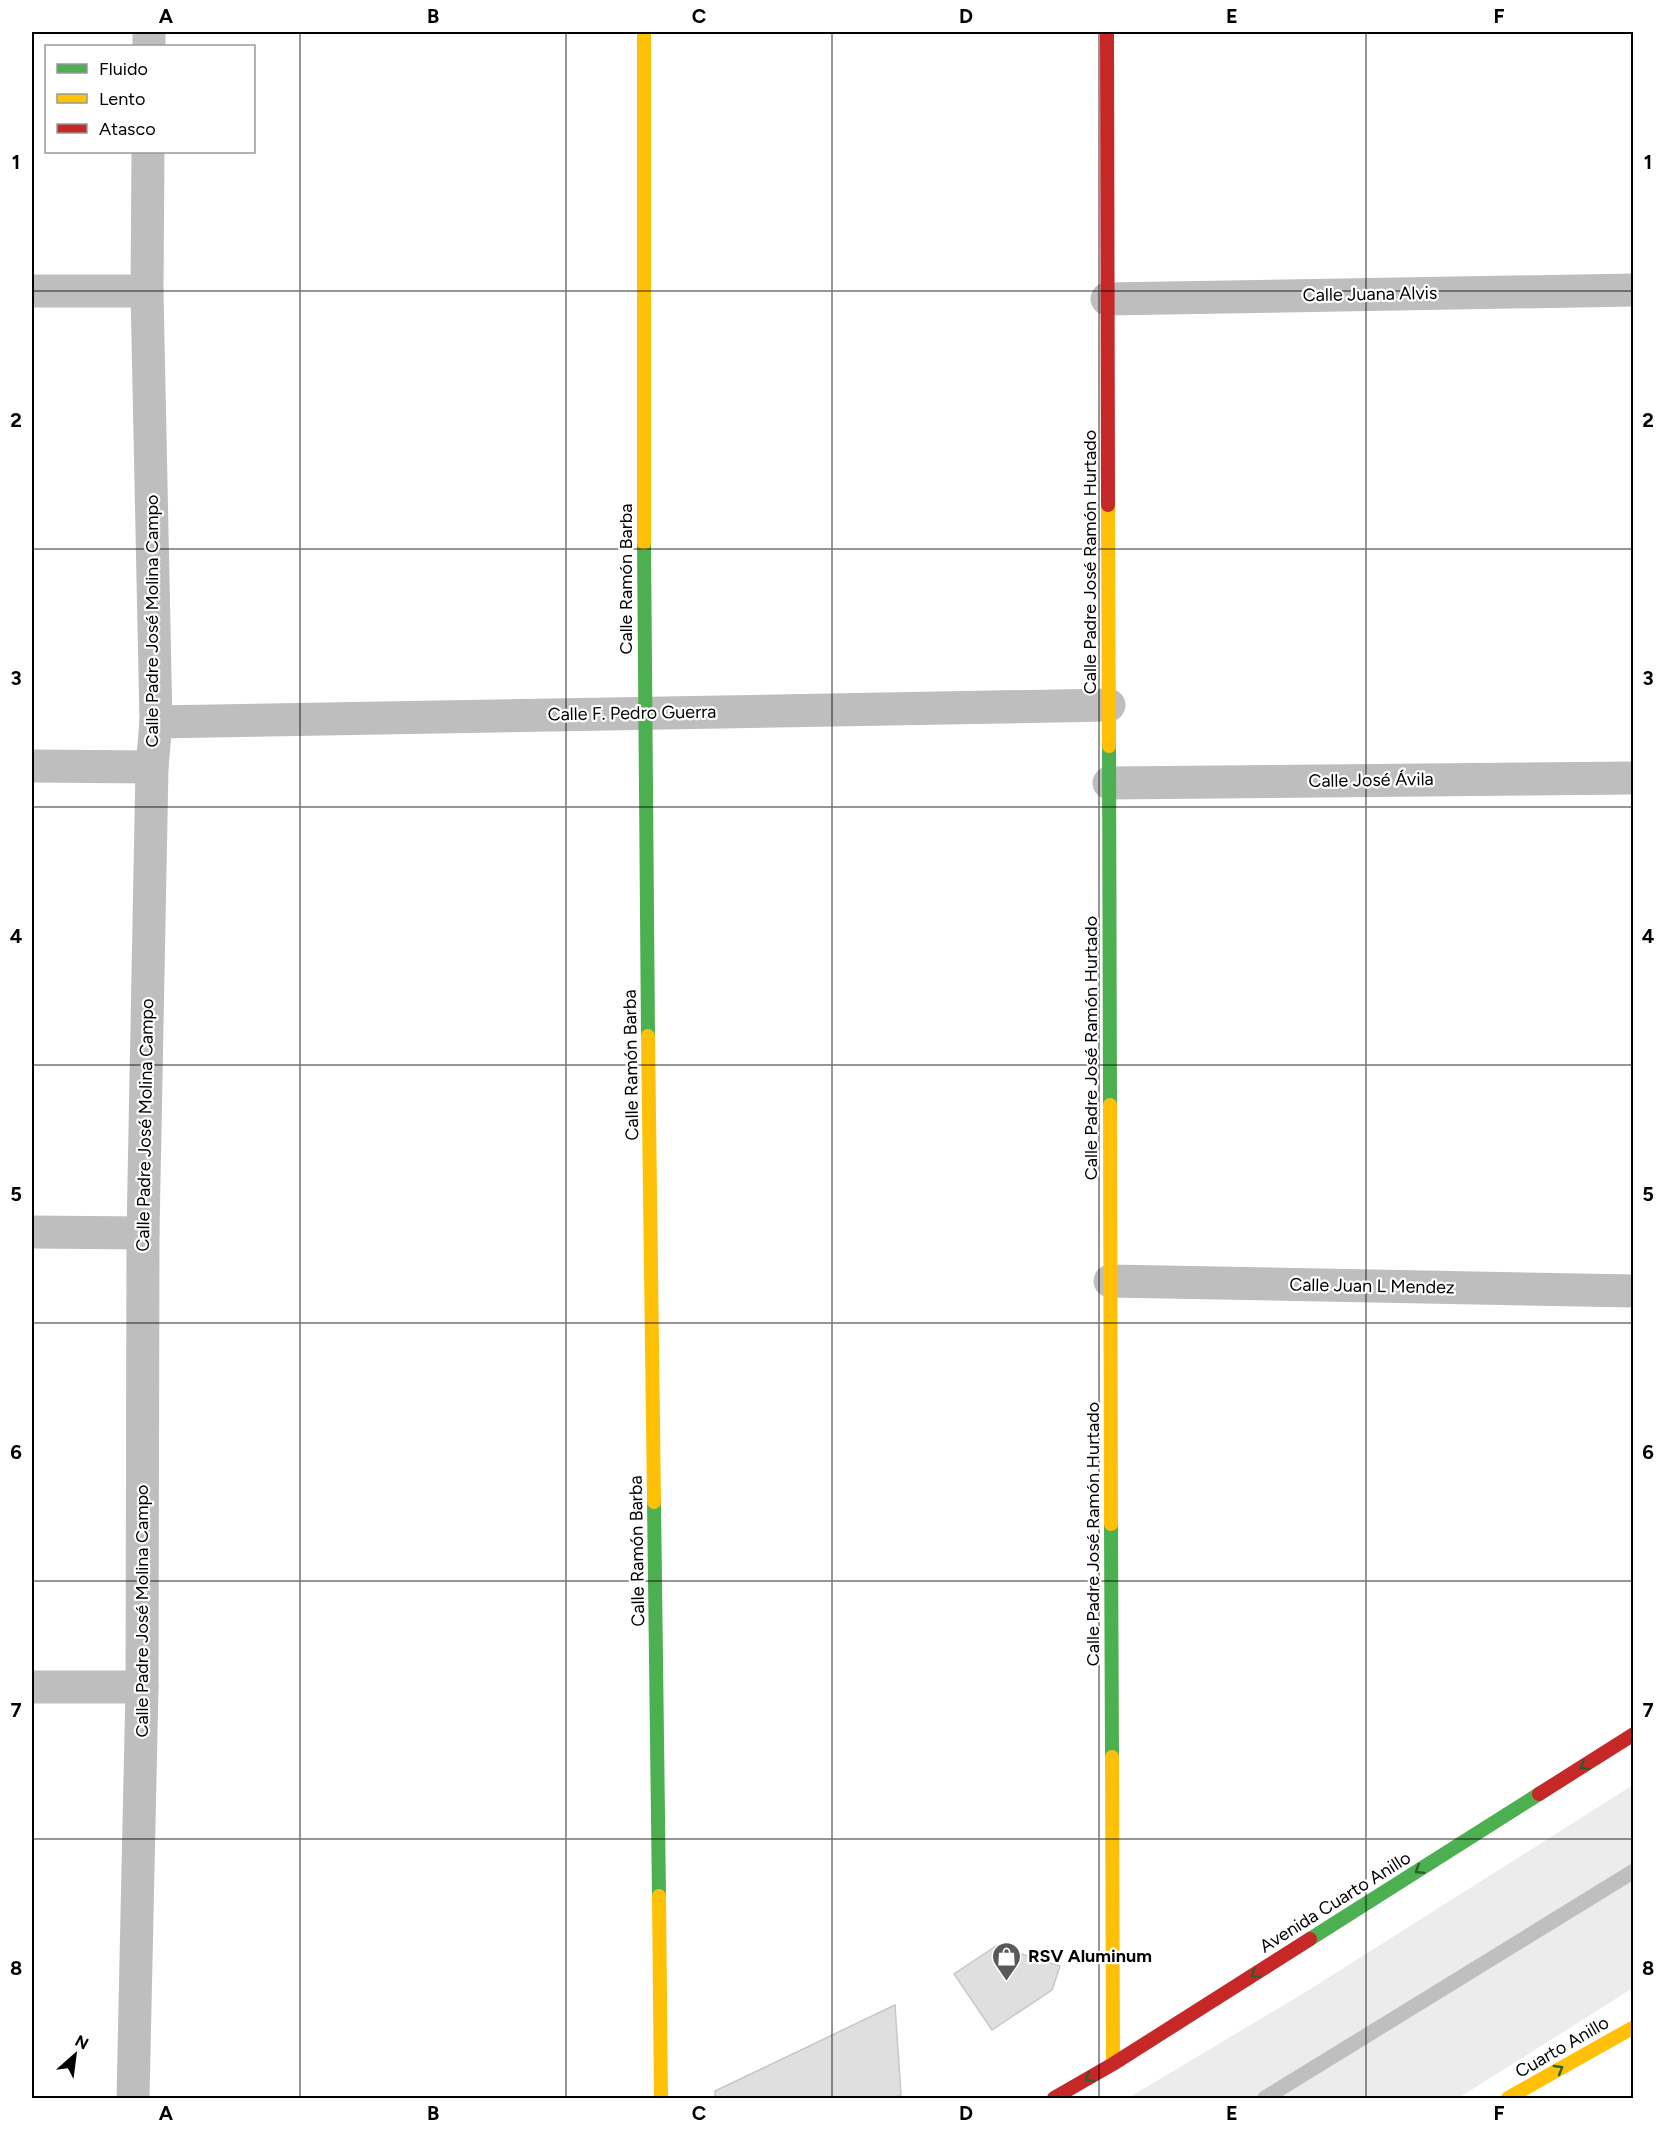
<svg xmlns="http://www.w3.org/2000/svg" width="1665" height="2130" font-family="Figtree,sans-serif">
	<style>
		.green { fill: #ececec }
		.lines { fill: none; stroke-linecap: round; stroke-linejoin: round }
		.stream { stroke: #bfbfbf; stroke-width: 15 }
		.building { fill: #dfdfdf; stroke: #c7c7c7; stroke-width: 1.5 }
		.street { stroke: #bebebe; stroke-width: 33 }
		.fast { stroke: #4caf50; stroke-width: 14 }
		.slow { stroke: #ffc107; stroke-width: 14 }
		.jam { stroke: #c62828; stroke-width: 14 }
		.oneway { stroke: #2a602c }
		.grid { fill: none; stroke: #000; stroke-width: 1.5; stroke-opacity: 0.55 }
		.labels { text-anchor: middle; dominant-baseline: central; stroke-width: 4.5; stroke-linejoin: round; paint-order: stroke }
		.street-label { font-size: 18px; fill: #000; stroke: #fff }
		.poi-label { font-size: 18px; font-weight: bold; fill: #000; stroke: #fff; text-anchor: start }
		.neatline { fill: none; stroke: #000; stroke-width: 2 }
		.grid-label { font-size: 20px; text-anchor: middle; font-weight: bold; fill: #000 }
	</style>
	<rect width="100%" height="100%" fill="#fff"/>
	<path class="green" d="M1633,1785V1988L1479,2085L1458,2098H1128L1304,1993Z"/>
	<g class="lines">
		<path class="stream" d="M1265,2098L1634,1871"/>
	</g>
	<g class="building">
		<path d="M996,1946L1060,1966L1052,1990L992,2030L954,1974Z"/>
		<path d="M895,2005L901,2095L893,2098H715V2091Z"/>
	</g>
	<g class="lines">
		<g class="street">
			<path d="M149,46V32"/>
			<path d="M32,291H147"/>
			<path d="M1107,299L1634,290"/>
			<path d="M156,722L1109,705"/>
			<path d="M32,766L152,767"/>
			<path d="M1109,783L1634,778"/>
			<path d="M32,1232L143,1233"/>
			<path d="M1110,1281L1634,1291"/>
			<path d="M32,1687H142"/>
			<path d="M133,2098L142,1687L143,1233L152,767L156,722L147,291L148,152"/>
		</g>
		<g class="fast">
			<path d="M644,543L648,1036"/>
			<path d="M1109,746L1110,1105"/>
			<path d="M654,1502L659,1896"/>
			<path d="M1111,1524L1112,1757"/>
			<path d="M1310,1939L1539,1794"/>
		</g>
		<g class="slow">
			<path d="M644,32V543"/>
			<path d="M1108,505L1109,746"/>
			<path d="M648,1036L654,1502"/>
			<path d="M1110,1105L1111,1524"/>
			<path d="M1112,1757L1113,2064"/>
			<path d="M659,1896L661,2098"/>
			<path d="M1508,2098L1634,2027"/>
		</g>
		<g class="jam">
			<path d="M1107,32L1108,505"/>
			<path d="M1539,1794L1634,1734"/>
			<path d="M1054,2098L1113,2064L1310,1939"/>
		</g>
	</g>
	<defs><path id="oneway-chevron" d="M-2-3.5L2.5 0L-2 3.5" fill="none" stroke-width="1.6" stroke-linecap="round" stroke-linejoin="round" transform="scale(1.5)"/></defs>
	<g class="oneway">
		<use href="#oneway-chevron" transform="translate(1584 1766) rotate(148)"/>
		<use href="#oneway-chevron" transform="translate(1419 1870) rotate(148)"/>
		<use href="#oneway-chevron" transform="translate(1255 1974) rotate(148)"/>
		<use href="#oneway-chevron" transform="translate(1559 2069) rotate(-30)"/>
		<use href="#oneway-chevron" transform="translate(1089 2078) rotate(150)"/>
	</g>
	<path class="grid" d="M300,32V2098M566,32V2098M832,32V2098M1099,32V2098M1366,32V2098M32,291H1634M32,549H1634M32,807H1634M32,1065H1634M32,1323H1634M32,1581H1634M32,1839H1634"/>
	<defs>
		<symbol id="shop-pin" viewBox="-11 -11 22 30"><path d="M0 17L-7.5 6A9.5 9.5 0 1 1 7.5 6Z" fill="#595959" stroke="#fff"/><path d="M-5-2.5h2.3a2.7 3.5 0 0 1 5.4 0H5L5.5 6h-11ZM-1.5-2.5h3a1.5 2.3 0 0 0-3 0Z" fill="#fff"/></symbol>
	</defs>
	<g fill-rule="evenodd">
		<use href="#shop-pin" x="990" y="1940" width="33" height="45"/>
	</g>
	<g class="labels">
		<g class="street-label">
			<text transform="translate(1370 294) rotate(-1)">Calle Juana Alvis</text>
			<text transform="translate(1090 562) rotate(-90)">Calle Padre José Ramón Hurtado</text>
			<text transform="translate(626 579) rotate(-90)">Calle Ramón Barba</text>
			<text transform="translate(152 621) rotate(-90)">Calle Padre José Molina Campo</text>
			<text transform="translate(632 713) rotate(-1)">Calle F. Pedro Guerra</text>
			<text transform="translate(1371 780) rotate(-1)">Calle José Ávila</text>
			<text transform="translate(1091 1048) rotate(-90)">Calle Padre José Ramón Hurtado</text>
			<text transform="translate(631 1065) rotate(-91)">Calle Ramón Barba</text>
			<text transform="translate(145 1125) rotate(-89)">Calle Padre José Molina Campo</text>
			<text transform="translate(1372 1286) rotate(1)">Calle Juan L Mendez</text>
			<text transform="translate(1093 1534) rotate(-90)">Calle Padre José Ramón Hurtado</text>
			<text transform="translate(637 1551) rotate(-91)">Calle Ramón Barba</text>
			<text transform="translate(142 1611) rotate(-90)">Calle Padre José Molina Campo</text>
			<text transform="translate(1335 1902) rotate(-32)">Avenida Cuarto Anillo</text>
			<text transform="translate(1562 2047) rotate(-30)">Cuarto Anillo</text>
		</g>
		<g class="poi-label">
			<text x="1028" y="1956">RSV Aluminum</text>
		</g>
	</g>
	<rect width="1665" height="2130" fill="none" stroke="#ffffff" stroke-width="66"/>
	<rect x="45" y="45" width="210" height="108" fill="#ffffff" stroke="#999999" stroke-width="1.5"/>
	<rect x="57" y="64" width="30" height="9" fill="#4caf50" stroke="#999999" stroke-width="1.5"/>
	<text x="99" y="75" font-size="18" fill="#000000">Fluido</text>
	<rect x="57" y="94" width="30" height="9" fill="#ffc107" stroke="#999999" stroke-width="1.5"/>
	<text x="99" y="105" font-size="18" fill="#000000">Lento</text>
	<rect x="57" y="124" width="30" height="9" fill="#c62828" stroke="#999999" stroke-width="1.5"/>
	<text x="99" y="135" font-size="18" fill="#000000">Atasco</text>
	<g transform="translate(75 2055) rotate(28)" stroke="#ffffff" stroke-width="4.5" paint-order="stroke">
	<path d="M0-4.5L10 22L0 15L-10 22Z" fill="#000000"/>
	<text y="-9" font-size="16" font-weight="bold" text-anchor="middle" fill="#000000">N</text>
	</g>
	<rect x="33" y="33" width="1599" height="2064" class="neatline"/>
	<g class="grid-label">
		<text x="166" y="23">A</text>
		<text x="433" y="23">B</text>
		<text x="699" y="23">C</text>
		<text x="966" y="23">D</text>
		<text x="1232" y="23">E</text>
		<text x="1499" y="23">F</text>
		<text x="16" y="169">1</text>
		<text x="1648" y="169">1</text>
		<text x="16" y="427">2</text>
		<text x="1648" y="427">2</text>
		<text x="16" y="685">3</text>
		<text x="1648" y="685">3</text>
		<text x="16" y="943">4</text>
		<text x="1648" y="943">4</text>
		<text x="16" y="1201">5</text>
		<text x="1648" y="1201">5</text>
		<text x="16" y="1459">6</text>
		<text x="1648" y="1459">6</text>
		<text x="16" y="1717">7</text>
		<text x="1648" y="1717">7</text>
		<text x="16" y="1975">8</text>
		<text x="1648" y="1975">8</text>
		<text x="166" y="2120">A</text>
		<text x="433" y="2120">B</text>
		<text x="699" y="2120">C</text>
		<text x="966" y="2120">D</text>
		<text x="1232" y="2120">E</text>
		<text x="1499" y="2120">F</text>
	</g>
</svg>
